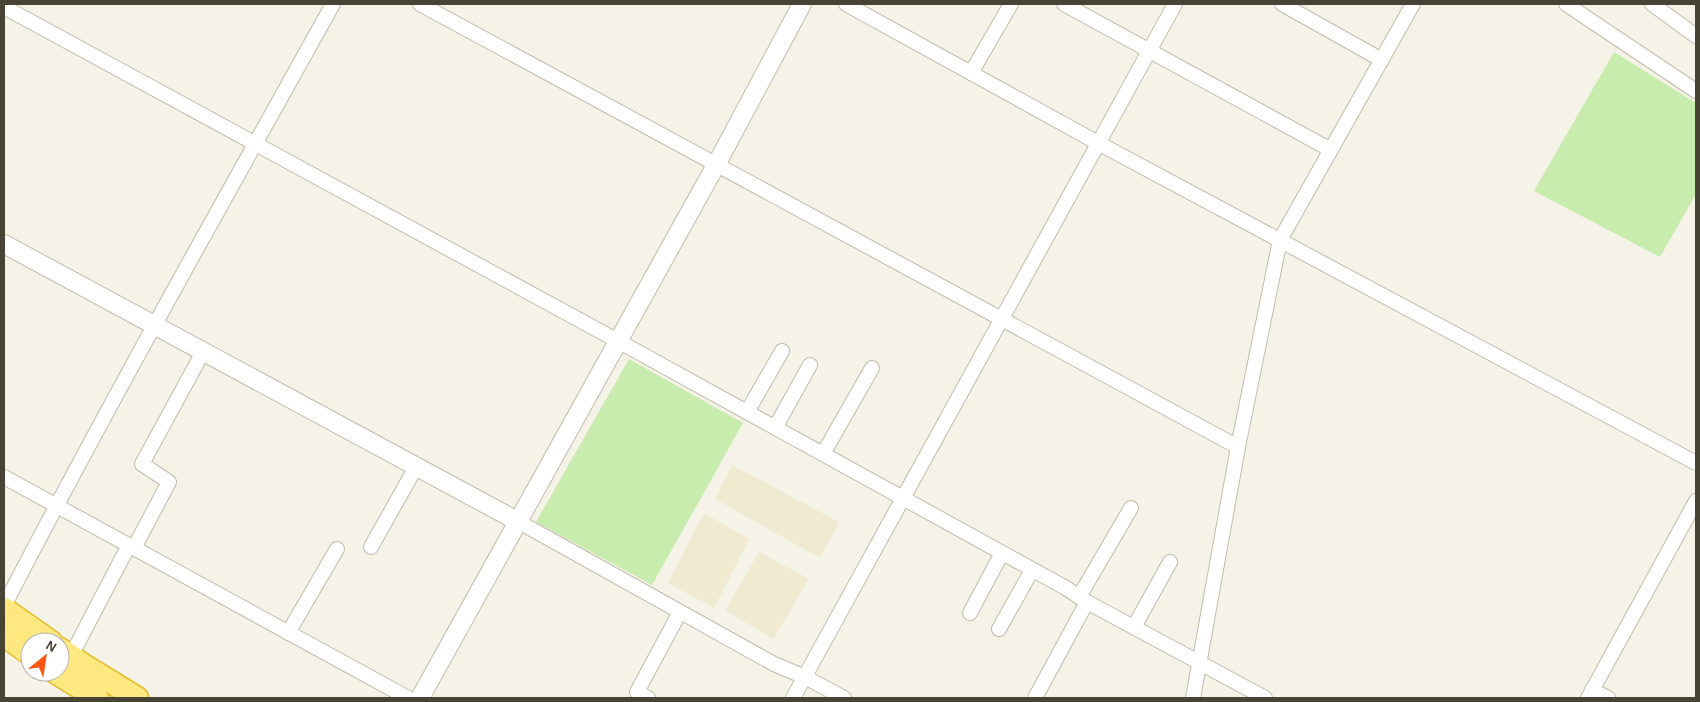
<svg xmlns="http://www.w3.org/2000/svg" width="1700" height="702" font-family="'Alegreya Sans',sans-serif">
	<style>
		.education { fill: #efead0 }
		.green { fill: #c7ecad }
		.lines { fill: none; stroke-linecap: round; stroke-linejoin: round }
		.minor-casing { stroke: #c1bca9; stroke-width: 16 }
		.tertiary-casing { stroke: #c1bca9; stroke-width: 20 }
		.trunk-casing { stroke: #e8bc2e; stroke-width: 25 }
		.minor { stroke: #fff; stroke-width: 14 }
		.tertiary { stroke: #fff; stroke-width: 18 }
		.trunk { stroke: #ffe87f; stroke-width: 22 }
	</style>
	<rect width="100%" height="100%" fill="#f5f2e7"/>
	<g class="education">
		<path d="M732,465L839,522L820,558L715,499Z"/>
		<path d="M704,513L749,539L714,608L668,583Z"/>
		<path d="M759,552L809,579L773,639L725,610Z"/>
	</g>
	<g class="green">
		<path d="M1614,52L1696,103V194L1660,257L1534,191Z"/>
		<path d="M629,359L743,423L652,585L536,522Z"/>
	</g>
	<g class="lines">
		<defs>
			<g id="minor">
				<path d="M420,4L1238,447"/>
				<path d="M846,4L1098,143L1696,463"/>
				<path d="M1064,4L1331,150"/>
				<path d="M1282,4L1382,60"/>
				<path d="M1566,4L1696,91"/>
				<path d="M1652,4L1696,36"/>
				<path d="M4,7L618,341L1066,588L1087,602L1265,698"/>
				<path d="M971,73L1011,4"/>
				<path d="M747,412L782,351"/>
				<path d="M775,428L810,365"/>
				<path d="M823,454L872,368"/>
				<path d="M4,477L408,698"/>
				<path d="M519,522L774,664L805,677L844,698"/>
				<path d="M371,547L416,467"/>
				<path d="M134,548L169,482L142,464L203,352"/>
				<path d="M1079,597L1131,508"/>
				<path d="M4,606C109,403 222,204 333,4"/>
				<path d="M970,613L1002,553"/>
				<path d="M1134,627L1170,562"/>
				<path d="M999,629L1032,570"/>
				<path d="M288,633L337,549"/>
				<path d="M71,656L129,545"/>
				<path d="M1592,690L1608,698"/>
				<path d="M648,698L637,692L680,612"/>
				<path d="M793,698L1175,4"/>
				<path d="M1035,698L1087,602"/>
				<path d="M1193,698L1238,447L1280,240L1413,4"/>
				<path d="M1588,698L1696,501"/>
			</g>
			<g id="tertiary">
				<path d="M4,244L519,522"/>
				<path d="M420,698L716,165L802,4"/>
			</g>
			<g id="trunk">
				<path d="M4,609L51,642"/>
				<path d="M4,635L30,654"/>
				<path d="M60,649L85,666L137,698"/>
				<path d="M55,672L97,698"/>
			</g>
		</defs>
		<use href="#minor" class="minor-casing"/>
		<use href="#tertiary" class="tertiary-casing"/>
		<use href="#trunk" class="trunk-casing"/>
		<use href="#minor" class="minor"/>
		<use href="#tertiary" class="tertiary"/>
		<use href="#trunk" class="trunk"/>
	</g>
	<rect width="1700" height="702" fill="none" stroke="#484435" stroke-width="10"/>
	<g transform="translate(45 657) rotate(30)"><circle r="24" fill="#ffffff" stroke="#b6b4ae"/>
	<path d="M0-4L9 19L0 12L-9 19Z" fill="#ff5614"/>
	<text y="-8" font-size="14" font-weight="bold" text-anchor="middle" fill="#484435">N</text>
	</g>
</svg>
